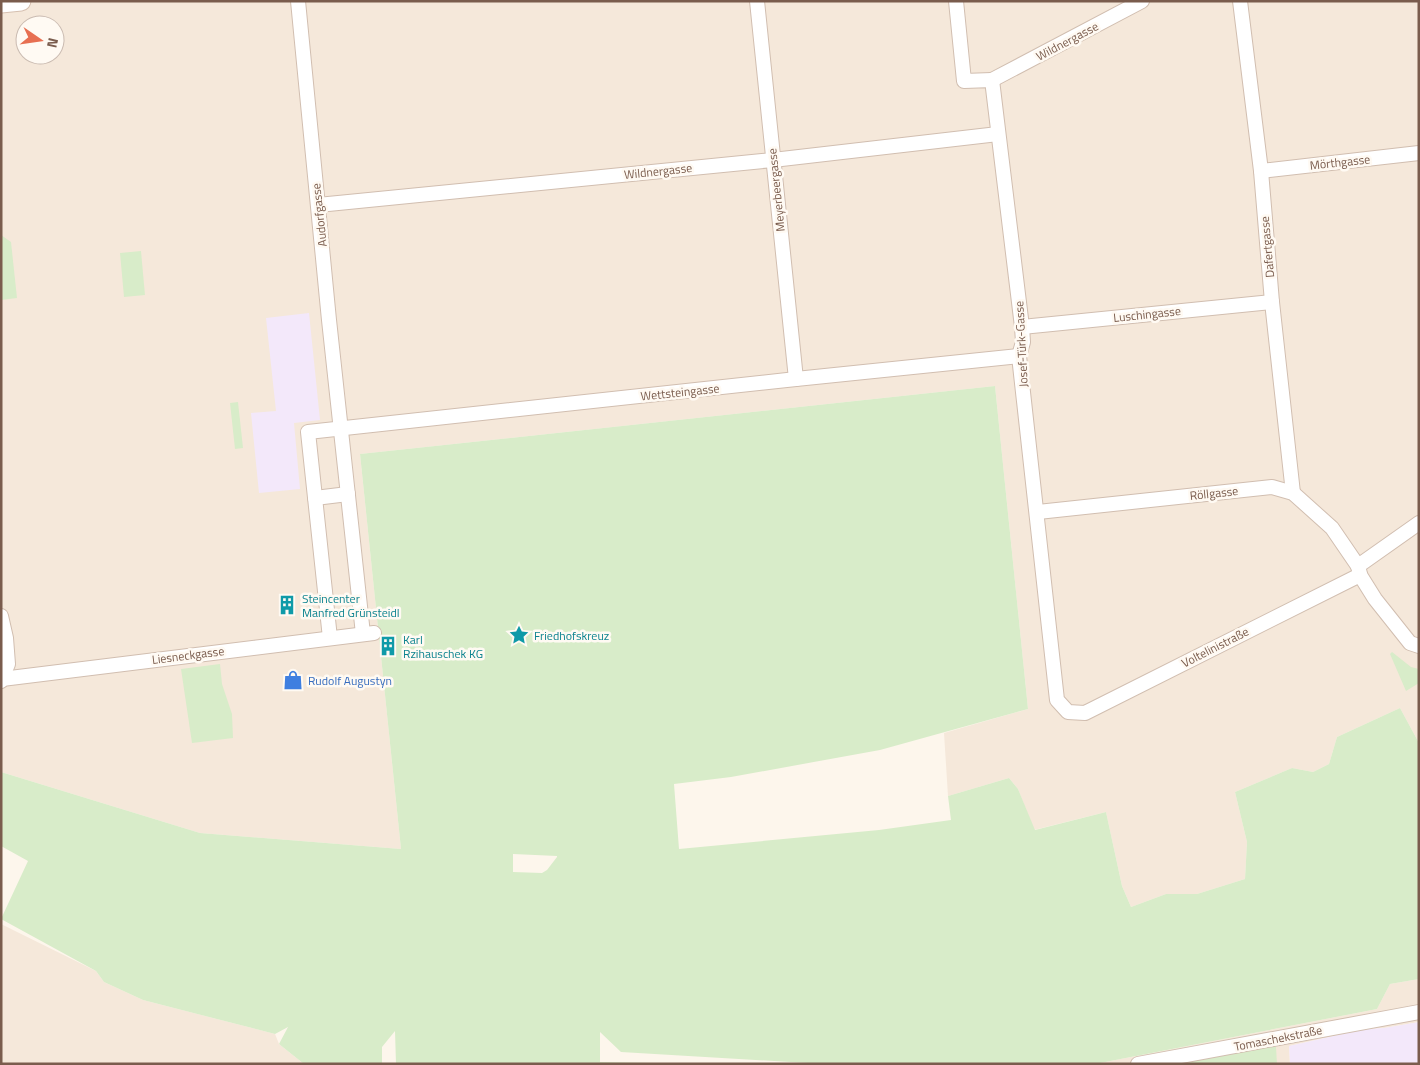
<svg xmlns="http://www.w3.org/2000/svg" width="1420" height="1065" font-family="'Titillium Web',sans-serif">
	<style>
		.residential { fill: #f5e8da; fill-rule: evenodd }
		.education { fill: #f3e8fa }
		.green { fill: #d8ecc9; fill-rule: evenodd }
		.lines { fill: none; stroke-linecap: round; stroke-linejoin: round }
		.street-casing { stroke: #d1beb0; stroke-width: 16 }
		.secondary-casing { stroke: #d6c0b0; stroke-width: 21 }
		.street { stroke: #fff; stroke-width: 14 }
		.secondary { stroke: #fff; stroke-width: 19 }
		.labels { text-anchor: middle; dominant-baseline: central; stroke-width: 5; stroke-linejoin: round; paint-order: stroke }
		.street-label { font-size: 12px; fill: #7a5c4d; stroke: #fffaf3 }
		.culture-label { font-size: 12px; fill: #0d838f; stroke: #fffaf3; text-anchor: start }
		.shop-label { font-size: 12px; fill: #366cbe; stroke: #fffaf3; text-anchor: start }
	</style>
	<rect width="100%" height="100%" fill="#fdf6ec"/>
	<g class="residential">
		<path d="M1,1H1419V743L1400,708L1337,737L1329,764L1313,772L1292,768L1235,792L1247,842L1245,879L1197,894H1166L1131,907L1122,886L1106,812L1034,830L1018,789L1009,778L948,796L944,733L1028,709L995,386L360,454L401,849L200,833L1,772ZM25,25H55V55H25Z"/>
		<path d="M1,924L96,971L104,982L143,1000L275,1034L279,1044L304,1064H1Z"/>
		<path d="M1419,979V1022L1384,1028L1365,1029L1289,1046L1290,1064H1095L1377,1009L1390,984Z"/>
	</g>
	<g class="education">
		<path d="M309,313L320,420L294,423L300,489L259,493L251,413L276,411L266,318Z"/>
		<path d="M1419,1022V1064H1290L1289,1046L1365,1029L1384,1028Z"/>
	</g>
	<g class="green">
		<path d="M1,235L11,242L17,298L1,300Z"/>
		<path d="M141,251L145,295L124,297L120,253Z"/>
		<path d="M995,386L1028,709L880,750L731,777L674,784L679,849L879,830L951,820L948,796L1009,778L1018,789L1035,830L1106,812L1122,886L1131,907L1166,894H1197L1245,879L1247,842L1235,792L1292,768L1313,772L1329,764L1337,737L1400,708L1419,743V979L1390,984L1377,1009L1095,1064H824L621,1052L600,1032V1062L709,1064H396L395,1031L382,1047V1064H304L279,1044L288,1027L275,1034L143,1000L104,982L96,971L1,919L28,861L1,846V772L200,833L401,849L360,454ZM513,854L557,856V857L547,870L542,873L513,872Z"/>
		<path d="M238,402L243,448L235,449L230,403Z"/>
		<path d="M1392,652L1411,667L1419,669V683L1406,691L1390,654Z"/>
		<path d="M220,664L222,684L232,714L233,738L192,743L181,669Z"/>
		<path d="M1274,1045L1276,1047L1277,1064H1179Z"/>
	</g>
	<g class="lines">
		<defs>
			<g id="street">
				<path d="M298,1L329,320L363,634"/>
				<path d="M757,1L796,379"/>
				<path d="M956,1L964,81L992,80L1022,327L1023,342L1019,356L1057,700L1068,712L1085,713L1360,575L1375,599L1410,643L1419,646"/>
				<path d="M1240,1L1261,171L1272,302L1293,493"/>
				<path d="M992,80L1142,1"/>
				<path d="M1261,171L1419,153"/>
				<path d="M318,205L773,160L998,134"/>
				<path d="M1022,327L1272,302"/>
				<path d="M315,498L348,494"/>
				<path d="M1038,512L1272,487L1293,493L1332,528L1358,566"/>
				<path d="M1360,574L1358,566L1419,523"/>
				<path d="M1,616L6,638L8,664L1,681"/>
				<path d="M330,638L308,432L796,379L1019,356"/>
				<path d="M2,679L374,633"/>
				<path d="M1138,1064L1419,1012"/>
			</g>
			<path id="secondary" d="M1,3L21,1"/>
		</defs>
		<use href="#street" class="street-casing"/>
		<use href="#secondary" class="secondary-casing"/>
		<use href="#street" class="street"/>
		<use href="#secondary" class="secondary"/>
	</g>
	<defs>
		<symbol id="building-bare" viewBox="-9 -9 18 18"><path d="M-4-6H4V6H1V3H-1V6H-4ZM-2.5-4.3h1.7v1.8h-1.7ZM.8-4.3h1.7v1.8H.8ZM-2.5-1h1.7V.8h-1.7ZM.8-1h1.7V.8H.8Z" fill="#0f9aa8" stroke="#fffaf3" stroke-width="2.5" paint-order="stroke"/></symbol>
		<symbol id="sight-bare" viewBox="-9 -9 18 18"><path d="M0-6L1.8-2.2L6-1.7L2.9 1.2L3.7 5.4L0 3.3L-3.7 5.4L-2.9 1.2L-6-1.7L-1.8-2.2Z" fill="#0f9aa8" stroke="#fffaf3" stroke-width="2.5" paint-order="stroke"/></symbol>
		<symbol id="shop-bare" viewBox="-9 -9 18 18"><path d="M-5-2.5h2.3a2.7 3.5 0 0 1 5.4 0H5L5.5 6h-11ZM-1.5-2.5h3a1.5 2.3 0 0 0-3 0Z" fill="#3f7fe0" stroke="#fffaf3" stroke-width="2.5" paint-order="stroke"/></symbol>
	</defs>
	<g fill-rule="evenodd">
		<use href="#building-bare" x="273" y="591" width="28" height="28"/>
		<use href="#sight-bare" x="505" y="621" width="28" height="28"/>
		<use href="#building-bare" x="374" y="632" width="28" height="28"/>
		<use href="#shop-bare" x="279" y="666" width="28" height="28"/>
	</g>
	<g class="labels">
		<g class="street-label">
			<text transform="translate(1067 41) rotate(-28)">Wildnergasse</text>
			<text transform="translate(1340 162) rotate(-6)">Mörthgasse</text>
			<text transform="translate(658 171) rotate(-6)">Wildnergasse</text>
			<text transform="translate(776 190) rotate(-96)">Meyerbeergasse</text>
			<text transform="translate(319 215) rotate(-96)">Audorfgasse</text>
			<text transform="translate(1267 247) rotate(-95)">Dafertgasse</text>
			<text transform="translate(1147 314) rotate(-6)">Luschingasse</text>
			<text transform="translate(1021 344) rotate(-93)">Josef-Türk-Gasse</text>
			<text transform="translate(680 392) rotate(-6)">Wettsteingasse</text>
			<text transform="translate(1214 493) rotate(-6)">Röllgasse</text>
			<text transform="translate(1215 647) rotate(-27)">Voltelinistraße</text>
			<text transform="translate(188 655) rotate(-7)">Liesneckgasse</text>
			<text transform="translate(1278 1038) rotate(-11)">Tomaschekstraße</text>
		</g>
		<g class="culture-label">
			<text x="302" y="598">Steincenter<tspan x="302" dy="14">Manfred Grünsteidl</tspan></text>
			<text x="534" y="635">Friedhofskreuz</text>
			<text x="403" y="639">Karl<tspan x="403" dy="14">Rzihauschek KG</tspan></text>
		</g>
		<g class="shop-label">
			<text x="308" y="680">Rudolf Augustyn</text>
		</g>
	</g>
	<rect width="1420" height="1065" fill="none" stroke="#7a5c4d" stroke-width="5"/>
	<g transform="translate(40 40) rotate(103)"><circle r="24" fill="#fffaf3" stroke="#cabbb1"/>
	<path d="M0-4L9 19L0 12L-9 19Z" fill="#e76f51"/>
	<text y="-8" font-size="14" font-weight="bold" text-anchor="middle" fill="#7a5c4d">N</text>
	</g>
</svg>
